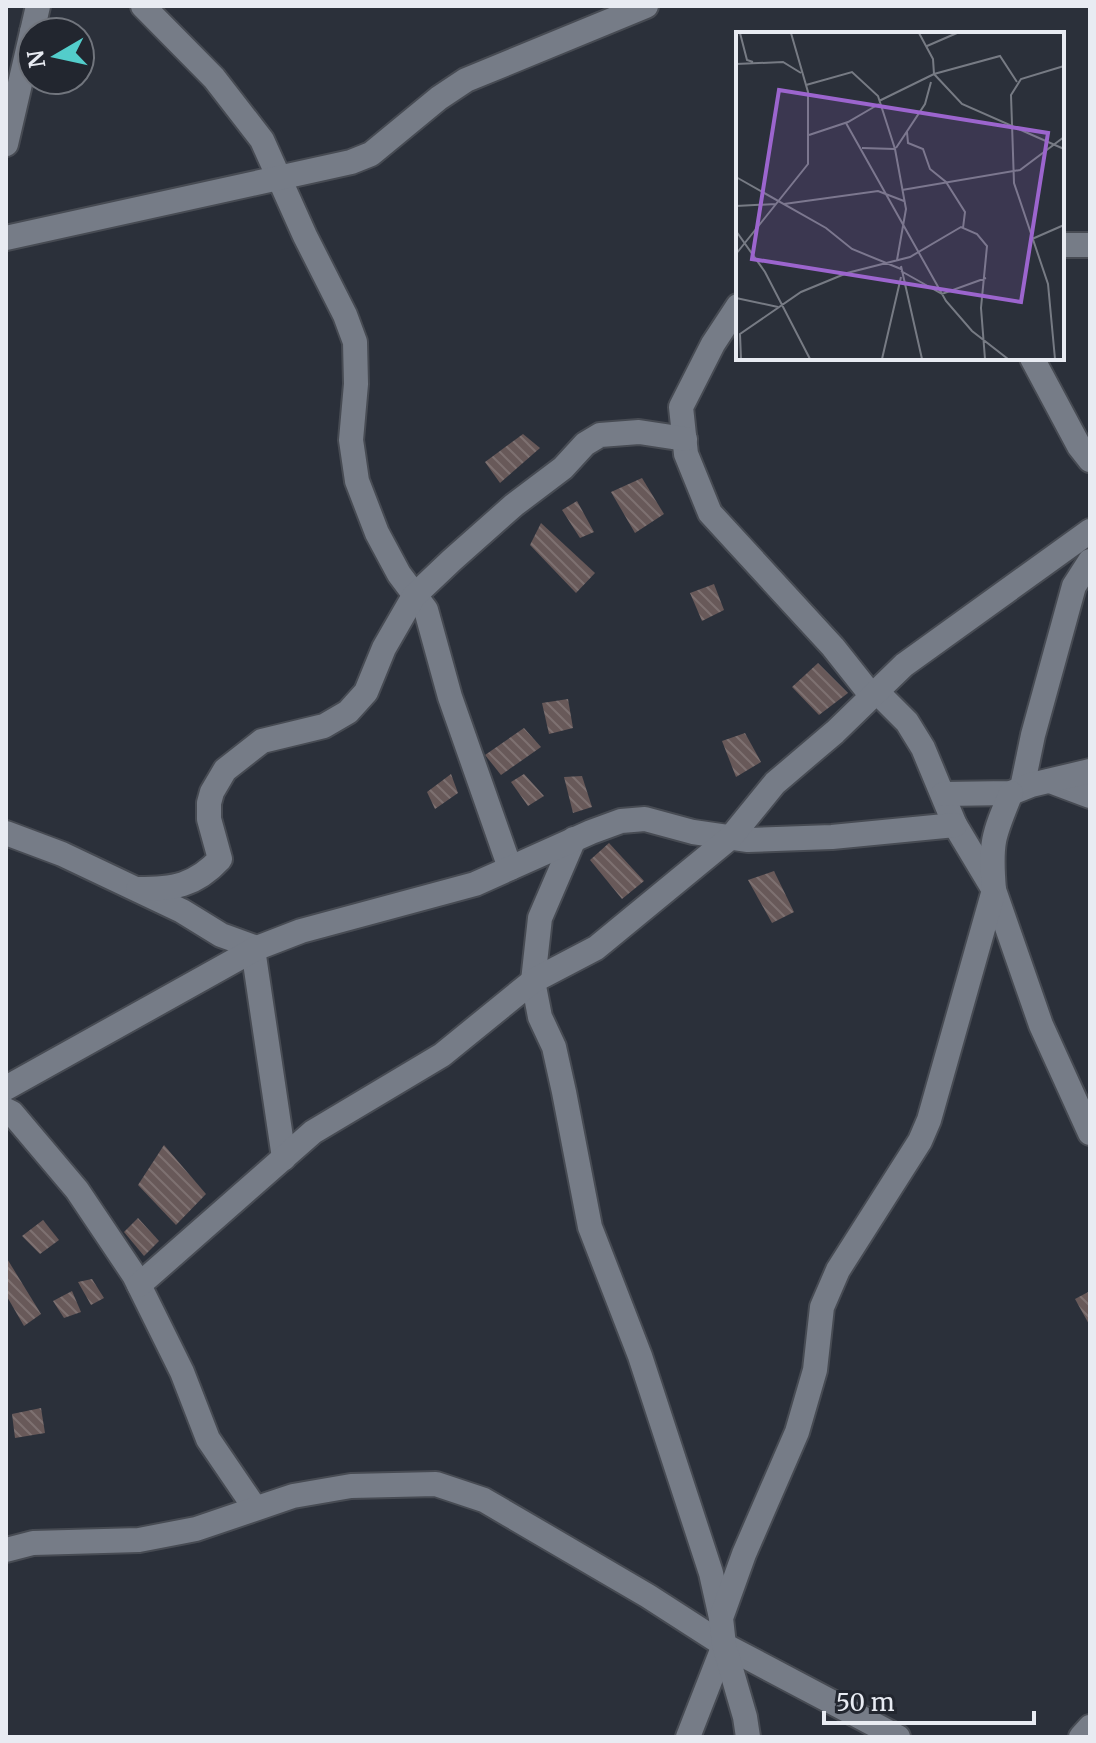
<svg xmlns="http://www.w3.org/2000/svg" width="1096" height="1743" font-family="Merriweather,serif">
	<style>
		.building { fill: url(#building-back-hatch) }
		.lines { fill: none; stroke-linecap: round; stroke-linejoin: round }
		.minor-casing { stroke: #474b53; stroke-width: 28 }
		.minor { stroke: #767c87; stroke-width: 24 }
		.inset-road { fill: none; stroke: #777b84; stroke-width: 2 }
		.view { fill: #9c65ce; fill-opacity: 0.15; stroke: #9c65ce; stroke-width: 4 }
		.inset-edge { fill: none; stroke: #e8ebf2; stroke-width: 4 }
	</style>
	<defs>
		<pattern id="building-back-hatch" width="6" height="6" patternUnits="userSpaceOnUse" patternTransform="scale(2)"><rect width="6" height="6" fill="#685959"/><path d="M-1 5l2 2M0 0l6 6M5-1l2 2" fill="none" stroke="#7e7171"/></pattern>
	</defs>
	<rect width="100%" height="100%" fill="#2b303a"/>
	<g class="building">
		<path d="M523,434L540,448L500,483L485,462Z"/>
		<path d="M642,478L664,514L635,533L611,492Z"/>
		<path d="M577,501L594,532L580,538L562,510Z"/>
		<path d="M541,523L595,573L576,593L530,545Z"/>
		<path d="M714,584L724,610L702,621L690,593Z"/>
		<path d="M818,663L848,693L819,715L792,687Z"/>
		<path d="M568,699L573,728L549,734L542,703Z"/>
		<path d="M524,728L541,747L501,775L485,755Z"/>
		<path d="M745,733L761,762L736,777L722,741Z"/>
		<path d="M451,774L458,793L435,809L427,792Z"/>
		<path d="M524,774L544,796L528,806L511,782Z"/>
		<path d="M582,776L592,807L573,813L564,777Z"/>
		<path d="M609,843L644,881L622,899L590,860Z"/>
		<path d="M774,871L794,912L772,923L748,880Z"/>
		<path d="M164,1145L206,1194L176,1225L138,1185Z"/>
		<path d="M138,1218L159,1241L144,1256L124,1232Z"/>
		<path d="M43,1220L59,1240L40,1254L22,1236Z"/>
		<path d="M6,1257L41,1314L24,1326L6,1295Z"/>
		<path d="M92,1279L104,1298L91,1305L78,1282Z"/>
		<path d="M72,1291L81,1312L64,1318L53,1301Z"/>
		<path d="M1090,1291V1326L1075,1299Z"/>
		<path d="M41,1408L45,1433L15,1438L12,1414Z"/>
	</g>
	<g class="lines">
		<defs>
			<g id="minor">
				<path d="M143,6L214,78L262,140L305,236L345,315L355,342L356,384L351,440L357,481L377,533L399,574L426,610L450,697L510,868"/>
				<path d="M32,32L38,6"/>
				<path d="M6,144L32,32"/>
				<path d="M6,238L351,162L371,154L439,98L466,80L646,6"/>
				<path d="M1062,245H1090"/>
				<path d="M738,306L713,344L681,407L686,454L710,513L833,647L871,695L882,697L907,722L923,748L955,825L994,890L1041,1025L1090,1133"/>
				<path d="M1032,358L1079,446L1090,460"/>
				<path d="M1050,781L1090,796"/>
				<path d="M1022,788L1033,735L1074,586L1090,561"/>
				<path d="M943,794L1011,793L1031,785L1090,771"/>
				<path d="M6,833L62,854L182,911L221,935L257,948"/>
				<path d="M574,839L540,918L533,981L540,1017L554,1047L564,1092L590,1227L640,1356L711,1573L721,1618"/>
				<path d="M138,889C173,889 195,886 220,859L209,819V803L212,792L225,770L262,741L324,726L348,712L366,692L384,648L414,596L452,560L514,505L563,468L585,444L600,435L639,432L685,439"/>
				<path d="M253,949L284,1158"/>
				<path d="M6,1088L257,948L301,931L475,884L591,832L621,821L645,819L693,832L748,840L832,837L955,825"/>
				<path d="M6,1110L12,1113L77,1190L134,1275L182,1372L208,1439L255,1508"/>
				<path d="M139,1285L313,1132L442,1055L533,981L596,948L731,837L775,783L835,732L904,665L1090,531"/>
				<path d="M6,1550L33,1543L139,1540L196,1529L293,1496L351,1486L436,1484L484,1500L648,1596L724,1645L898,1737"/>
				<path d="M688,1737L724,1645"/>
				<path d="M748,1737L745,1717L724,1645L721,1618L744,1554L797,1432L815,1370L822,1307L838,1270L920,1141L929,1120L994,890C990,843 993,836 1011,793"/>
				<path d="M1081,1737L1090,1727"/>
			</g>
		</defs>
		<use href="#minor" class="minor-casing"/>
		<use href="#minor" class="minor"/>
	</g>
	<g transform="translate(736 32)">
		<rect width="328" height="328" fill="#2b303a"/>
		<path class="inset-road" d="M4,1L11,28L17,30M183,1L197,27L198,42L226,72L328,117M191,14L221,1M0,32L47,30L65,41M70,53L116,40L142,64L159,117L170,177L161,228M143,69L198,42L264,24L281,50M110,91L210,269L236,299L272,327M171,100L172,111L187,117L194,137L210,150L229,180L227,196M73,103L112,90L143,72M126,116L159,117M160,116L189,72L195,50M0,145L90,196L116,217L165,237M166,158L284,138L328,105M48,172L142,159L168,169M0,174L40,172M0,199L29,240L74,327M296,207L328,193M0,222L72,132V60L55,1M165,234L186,327M165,239L206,262L250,246M0,266L42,275M5,327L4,302L65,260L111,241L174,225L225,195L241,202L251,214L245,276L249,327M146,327L165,245M319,327L312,252L278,151L275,63L285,47L328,34"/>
		<path class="view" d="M43,58L312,101L285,270L16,227Z"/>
		<rect width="328" height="328" class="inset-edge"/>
	</g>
	<rect width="1096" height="1743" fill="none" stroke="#e8ebf2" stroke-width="16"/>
	<g transform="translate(56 56) rotate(261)"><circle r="38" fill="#22262f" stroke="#71757d" stroke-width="2"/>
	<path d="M0-6L14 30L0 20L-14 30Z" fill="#53cdcb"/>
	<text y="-12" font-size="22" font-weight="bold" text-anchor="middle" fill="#e8ebf2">N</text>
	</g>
	<path d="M824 1711v12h210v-12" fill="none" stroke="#e8ebf2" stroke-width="4"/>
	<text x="836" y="1711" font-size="24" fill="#e8ebf2" stroke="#22262f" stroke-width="6" paint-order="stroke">50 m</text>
</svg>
